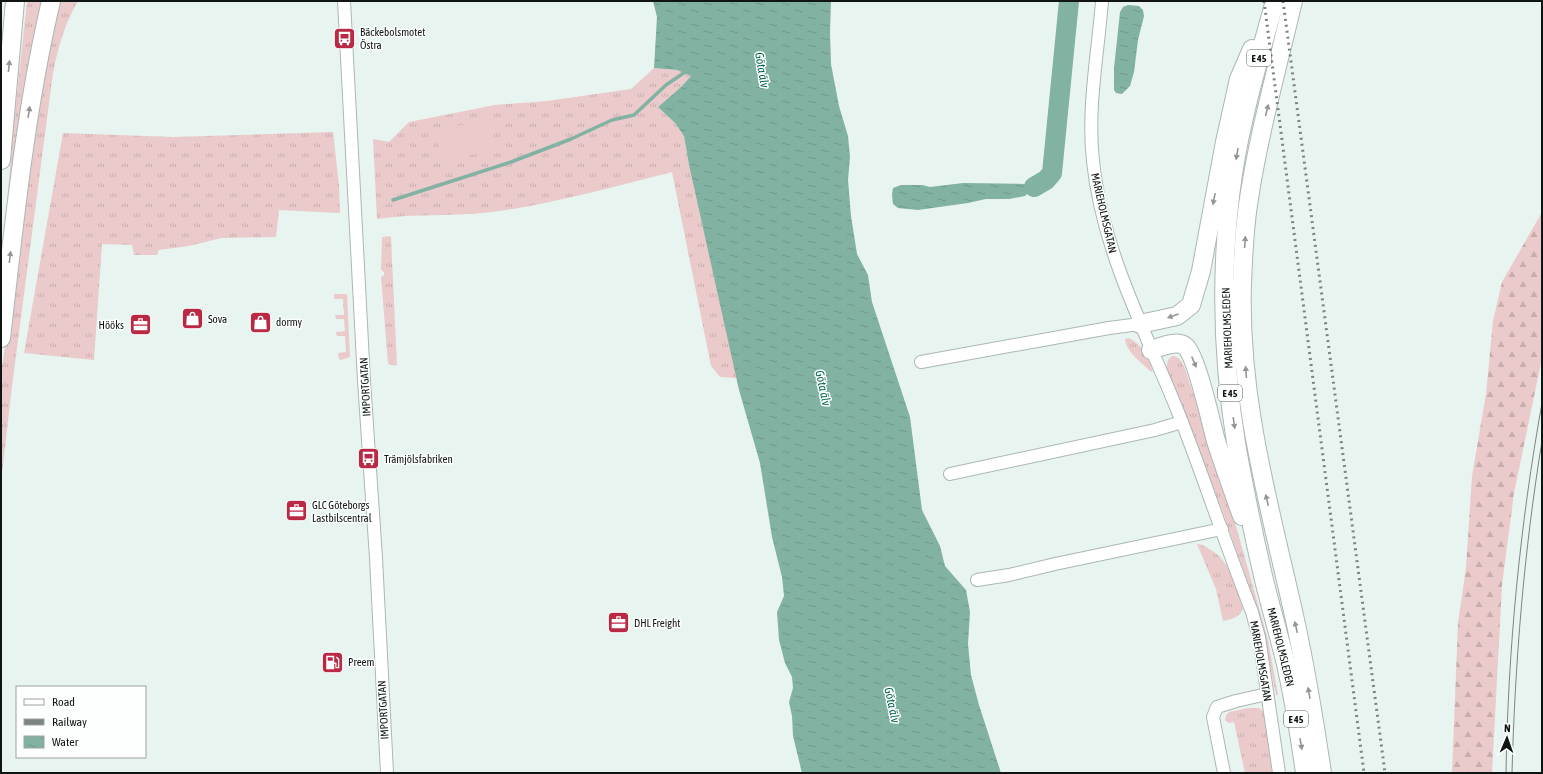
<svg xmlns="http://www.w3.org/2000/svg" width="1543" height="774" font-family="'Asap Condensed',sans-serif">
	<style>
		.grass { fill: url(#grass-tufts) }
		.forest { fill: url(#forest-firs) }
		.garden { fill: #eacacb }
		.water { fill: url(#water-ripples) }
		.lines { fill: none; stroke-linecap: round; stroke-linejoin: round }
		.stream { stroke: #82b2a2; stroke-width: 3.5 }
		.river { stroke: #82b2a2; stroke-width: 20 }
		.minor-casing { stroke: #abb7b2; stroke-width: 14 }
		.highway-casing { stroke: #abb7b2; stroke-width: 20 }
		.minor { stroke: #fff; stroke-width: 12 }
		.highway { stroke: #fff; stroke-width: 18 }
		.tram { stroke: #7c8481; stroke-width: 1 }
		.rail { stroke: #7c8481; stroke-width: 3; stroke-dasharray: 2 4; stroke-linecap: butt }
		.oneway { fill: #939595 }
		.labels { text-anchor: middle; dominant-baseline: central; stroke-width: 3; stroke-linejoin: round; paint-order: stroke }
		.shield { fill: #fcfffe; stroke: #575a5a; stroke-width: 1 }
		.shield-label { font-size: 10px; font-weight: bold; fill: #101413 }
		.poi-label { font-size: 11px; fill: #101413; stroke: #fcfffe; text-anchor: start }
		.street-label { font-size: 11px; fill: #101413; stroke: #fcfffe }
		.water-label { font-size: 12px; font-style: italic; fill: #01634e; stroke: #fcfffe }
	</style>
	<defs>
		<pattern id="grass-tufts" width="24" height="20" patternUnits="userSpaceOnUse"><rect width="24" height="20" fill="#eacacb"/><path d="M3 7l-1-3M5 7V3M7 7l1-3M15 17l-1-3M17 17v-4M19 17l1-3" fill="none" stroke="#c8adad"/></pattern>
		<pattern id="forest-firs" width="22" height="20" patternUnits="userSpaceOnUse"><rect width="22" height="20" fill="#eacacb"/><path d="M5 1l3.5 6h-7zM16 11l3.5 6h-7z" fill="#c8adad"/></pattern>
		<pattern id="water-ripples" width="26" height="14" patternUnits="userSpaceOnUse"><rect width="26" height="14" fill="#82b2a2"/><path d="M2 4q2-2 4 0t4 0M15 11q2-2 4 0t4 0" fill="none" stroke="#6f988b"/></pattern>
	</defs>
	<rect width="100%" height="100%" fill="#e8f4ef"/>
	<g class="grass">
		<path d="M27,1H43L4,237L14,122Z"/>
		<path d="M59,1H78C65,23 58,47 53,73L12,386L1,482V373L12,301L35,122Z"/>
		<path d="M654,68L677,70L691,76L681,87L658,107L675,123L684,136L689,165L737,378L720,377L711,366L672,172C612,187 553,204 492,212C454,217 415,213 377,219L373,139L389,142L409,122L495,105L547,101L631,89Z"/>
		<path d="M333,132L339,185L340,213L279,210L276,237L221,238L189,246L159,250L157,255H134L132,245L102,244L94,360L24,353L63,133L173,137Z"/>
		<path d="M390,236L391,238L397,365C394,366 391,365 388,363L381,277L384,275V272L381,270L382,237Z"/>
		<path d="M334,294H347L350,357L341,360L339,359L338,353L346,352L345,336H337L336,332L345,331L344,319H336L335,315H344L343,299H334Z"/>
		<path d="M1129,338C1142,344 1149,359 1153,372L1150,371C1141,362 1126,352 1125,339Z"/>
		<path d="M1172,356C1180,356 1182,363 1185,369L1232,512L1268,640L1278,695H1276L1267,651L1255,603L1222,510L1166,369L1168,360Z"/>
		<path d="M1197,544C1202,544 1206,547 1211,550C1231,562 1236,588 1243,609C1240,617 1232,619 1223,621L1216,589Z"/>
		<path d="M1248,708H1259L1264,712L1272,773H1245L1234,722L1229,723L1225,720L1226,715L1229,712Z"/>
	</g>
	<path class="forest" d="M1542,212V358L1514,493L1502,585L1492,773H1452L1458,623L1466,568L1472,476L1486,394L1493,321L1502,282Z"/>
	<path class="garden" d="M492,121L496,151L441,159L436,129Z"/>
	<g class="water">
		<path d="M653,1H831L830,32L831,64L839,106L848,136L850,157L848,180L851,216L857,254L868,275L872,302L910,417L922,510L940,546L945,566L966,590L970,612L968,644L971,675L979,705L1001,773H802L793,736L792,716L789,702L793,688L792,677L785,663L779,640L777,612L784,596L782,577L772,537L760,463L739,390L689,165L684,136L675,123L658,107L681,87L691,76L677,70L654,68L657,17Z"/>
		<path d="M1128,5L1139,6L1143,10L1144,16L1138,40L1134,72L1130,86L1122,94L1116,93L1114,90V68L1120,12L1123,7Z"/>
		<path d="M963,183L1026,184L1032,185L1034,187L1025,196L1009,199H986L968,203L918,210L898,208L893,204L892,194L893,188L901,185H922L930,187Z"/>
	</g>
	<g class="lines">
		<path class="stream" d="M393,200L511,162L571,139L612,120L634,115L666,85L688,70"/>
		<path class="river" d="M1034,187L1046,180L1052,173L1069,1"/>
		<defs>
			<g id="minor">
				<path d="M344,1L364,381L376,558L387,773"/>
				<path d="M1102,1C1098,54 1087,108 1093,161C1102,249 1143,326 1176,407C1203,474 1225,544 1252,612L1259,637L1279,773"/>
				<path d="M921,362L1109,328L1140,324"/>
				<path d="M950,474L1155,430L1182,422"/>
				<path d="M977,580L1009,575L1055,564L1222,529"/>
				<path d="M1224,773L1213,717L1217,707L1236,701L1267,694"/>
			</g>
			<g id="highway">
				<path d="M1275,1C1259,58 1242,115 1233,174C1220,264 1222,359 1237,449C1245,493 1254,537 1264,580C1271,608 1279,636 1286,664C1294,700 1300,737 1305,773"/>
				<path d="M1293,1C1277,69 1258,136 1248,205C1244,231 1243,258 1242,284C1238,403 1272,514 1297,629C1307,677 1315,725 1322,773"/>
				<path d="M1,160L15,1"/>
				<path d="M1140,324L1177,316L1191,305L1201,271L1225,142L1239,79L1252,49"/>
				<path d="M1,338C14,225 25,112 51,1"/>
				<path d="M1151,350C1161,347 1178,339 1186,347C1197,358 1211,423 1216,441C1224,466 1233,491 1242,516"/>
			</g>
		</defs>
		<use href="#minor" class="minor-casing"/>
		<use href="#highway" class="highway-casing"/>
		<use href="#minor" class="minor"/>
		<use href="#highway" class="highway"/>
		<g class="tram">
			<path d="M1506,773C1508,649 1520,525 1542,403"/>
			<path d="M1512,773C1515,662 1524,551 1542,441"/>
		</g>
		<g class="rail">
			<path d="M1264,1L1364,773"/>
			<path d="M1283,1L1385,773"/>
		</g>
	</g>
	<defs><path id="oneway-solid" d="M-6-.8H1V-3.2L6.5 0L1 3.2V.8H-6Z"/></defs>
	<g class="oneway">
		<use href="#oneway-solid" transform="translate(9 66) rotate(-84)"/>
		<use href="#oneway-solid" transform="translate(1267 110) rotate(-76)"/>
		<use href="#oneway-solid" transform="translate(29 112) rotate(-81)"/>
		<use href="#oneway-solid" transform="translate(1237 154) rotate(100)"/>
		<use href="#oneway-solid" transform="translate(1214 199) rotate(101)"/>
		<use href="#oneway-solid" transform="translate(1245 242) rotate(-86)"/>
		<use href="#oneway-solid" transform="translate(10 257) rotate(-83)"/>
		<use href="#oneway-solid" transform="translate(1173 316) rotate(161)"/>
		<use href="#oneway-solid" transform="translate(1194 362) rotate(67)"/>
		<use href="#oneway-solid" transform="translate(1246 372) rotate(-94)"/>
		<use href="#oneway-solid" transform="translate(1234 423) rotate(82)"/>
		<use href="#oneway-solid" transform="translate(1267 500) rotate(-103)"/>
		<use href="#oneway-solid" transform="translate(1296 627) rotate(-103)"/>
		<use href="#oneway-solid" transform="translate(1309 693) rotate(-100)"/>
		<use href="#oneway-solid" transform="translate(1301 744) rotate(80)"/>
	</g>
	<defs>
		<symbol id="bus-square" viewBox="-11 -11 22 22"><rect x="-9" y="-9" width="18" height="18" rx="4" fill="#ba2944" stroke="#fcfffe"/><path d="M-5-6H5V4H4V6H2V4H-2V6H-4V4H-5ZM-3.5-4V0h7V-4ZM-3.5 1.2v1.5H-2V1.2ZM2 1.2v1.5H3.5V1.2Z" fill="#fff"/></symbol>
		<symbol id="shop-square" viewBox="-11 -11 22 22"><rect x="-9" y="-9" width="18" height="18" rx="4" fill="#ba2944" stroke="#fcfffe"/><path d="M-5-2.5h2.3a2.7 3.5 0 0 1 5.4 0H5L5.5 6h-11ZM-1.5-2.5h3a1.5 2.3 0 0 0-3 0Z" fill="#fff"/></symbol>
		<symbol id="office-square" viewBox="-11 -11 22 22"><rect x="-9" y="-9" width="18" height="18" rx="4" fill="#ba2944" stroke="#fcfffe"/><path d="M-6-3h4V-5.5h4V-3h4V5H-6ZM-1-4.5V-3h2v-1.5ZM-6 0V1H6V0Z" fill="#fff"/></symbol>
		<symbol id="fuel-square" viewBox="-11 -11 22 22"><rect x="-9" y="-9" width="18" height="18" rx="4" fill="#ba2944" stroke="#fcfffe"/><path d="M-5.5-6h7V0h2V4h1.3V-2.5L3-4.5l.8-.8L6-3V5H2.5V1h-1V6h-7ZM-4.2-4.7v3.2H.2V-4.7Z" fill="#fff"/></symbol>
	</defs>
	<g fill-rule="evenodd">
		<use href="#bus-square" x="332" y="26" width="25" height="25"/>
		<use href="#shop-square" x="180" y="306" width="25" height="25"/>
		<use href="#shop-square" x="248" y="310" width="25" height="25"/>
		<use href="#office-square" x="128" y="312" width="25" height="25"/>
		<use href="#bus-square" x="356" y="446" width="25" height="25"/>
		<use href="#office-square" x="284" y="498" width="25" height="25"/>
		<use href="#office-square" x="606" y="610" width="25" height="25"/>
		<use href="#fuel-square" x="320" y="650" width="25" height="25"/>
	</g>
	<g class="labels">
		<g class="shield">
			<rect x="1247" y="50" width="24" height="16" rx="3"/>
			<rect x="1218" y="385" width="24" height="16" rx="3"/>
			<rect x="1284" y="711" width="24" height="16" rx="3"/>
		</g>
		<g class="shield-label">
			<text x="1259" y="58">E 45</text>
			<text x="1230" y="393">E 45</text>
			<text x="1296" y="719">E 45</text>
		</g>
		<g class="poi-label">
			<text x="360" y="32">Bäckebolsmotet<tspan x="360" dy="13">Östra</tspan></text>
			<text x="208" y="319">Sova</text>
			<text x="276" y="322">dormy</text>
			<text x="124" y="325" text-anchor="end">Hööks</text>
			<text x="384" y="459">Trämjölsfabriken</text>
			<text x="312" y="505">GLC Göteborgs<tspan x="312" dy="13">Lastbilscentral</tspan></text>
			<text x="634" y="623">DHL Freight</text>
			<text x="348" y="662">Preem</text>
		</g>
		<g class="street-label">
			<text transform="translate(1104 213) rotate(77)">MARIEHOLMSGATAN</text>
			<text transform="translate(1227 328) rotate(-92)">MARIEHOLMSLEDEN</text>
			<text transform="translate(365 387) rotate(-93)">IMPORTGATAN</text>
			<text transform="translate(1281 647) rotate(76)">MARIEHOLMSLEDEN</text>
			<text transform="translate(1261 661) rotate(80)">MARIEHOLMSGATAN</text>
			<text transform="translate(383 710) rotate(-93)">IMPORTGATAN</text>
		</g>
		<g class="water-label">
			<text transform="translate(762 70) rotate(80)">Göta älv</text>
			<text transform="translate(823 388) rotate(78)">Göta älv</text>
			<text transform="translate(892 705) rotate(78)">Göta älv</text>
		</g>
	</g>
	<rect width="1543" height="774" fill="none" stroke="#101413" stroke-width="4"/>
	<rect x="16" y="686" width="130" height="72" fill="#fcfffe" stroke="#9ea1a0"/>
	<rect x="24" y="699" width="20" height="6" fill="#ffffff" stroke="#9ea1a0"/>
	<text x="52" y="706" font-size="12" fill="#101413">Road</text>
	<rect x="24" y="719" width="20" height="6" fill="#7c8481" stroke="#9ea1a0"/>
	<text x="52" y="726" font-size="12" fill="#101413">Railway</text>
	<rect x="24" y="736" width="20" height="12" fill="url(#water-ripples)" stroke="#9ea1a0"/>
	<text x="52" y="746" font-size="12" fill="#101413">Water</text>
	<g transform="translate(1507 738) rotate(2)" stroke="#fcfffe" stroke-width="3" paint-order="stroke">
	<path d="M0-3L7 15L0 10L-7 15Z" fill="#101413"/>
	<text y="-6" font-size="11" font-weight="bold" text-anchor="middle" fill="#101413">N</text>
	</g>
</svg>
